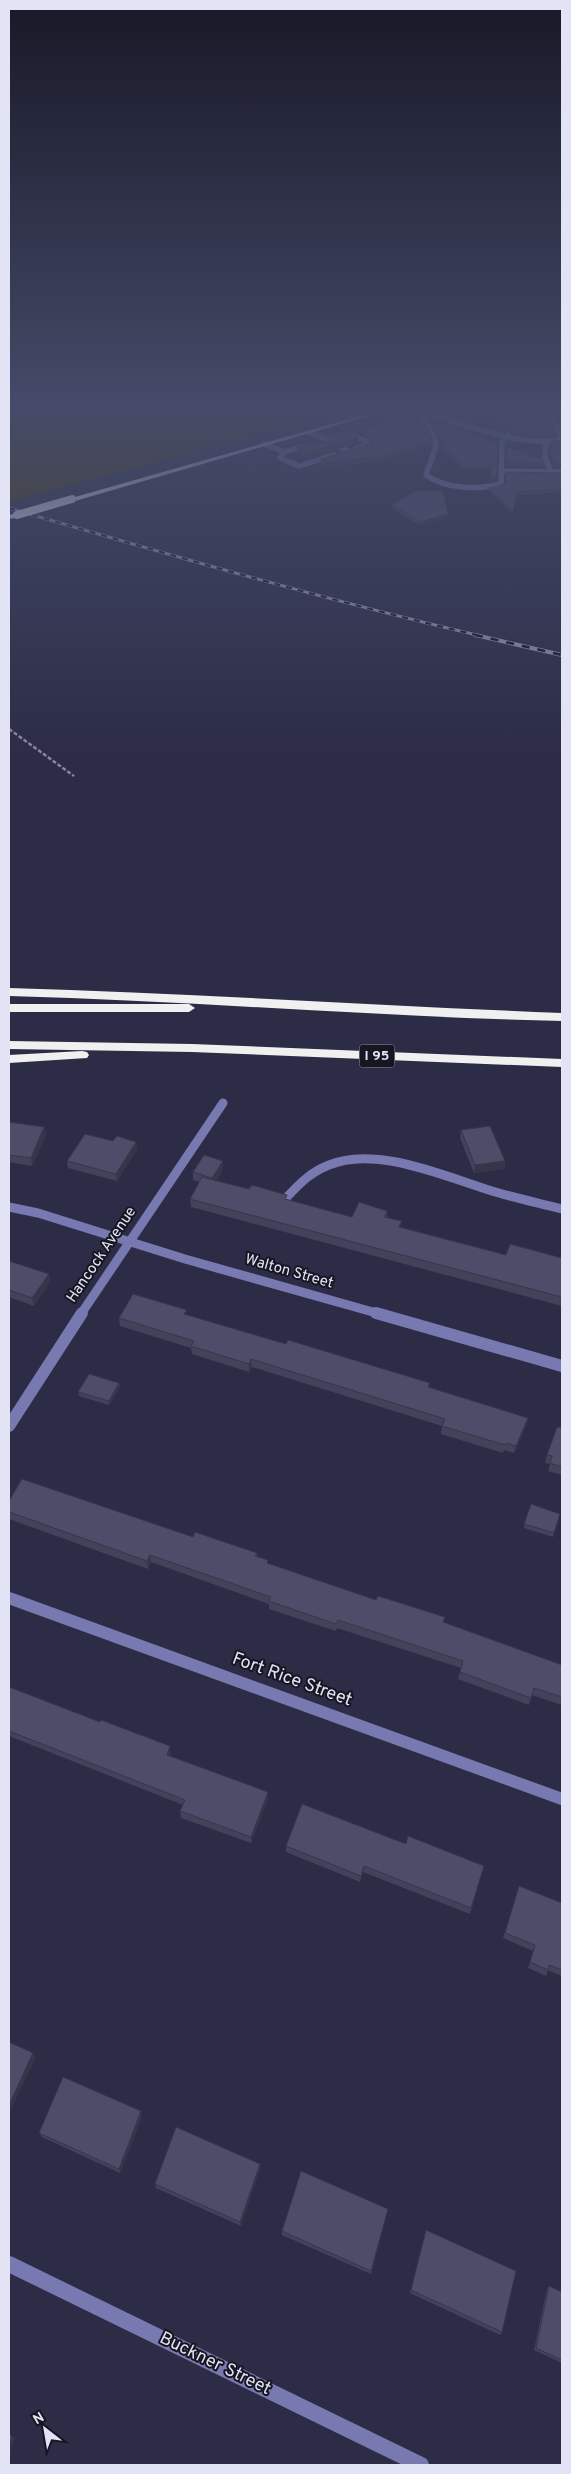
<svg xmlns="http://www.w3.org/2000/svg" width="571" height="2474" font-family="Overpass,sans-serif">
	<style>
		.green { fill: #443906 }
		.lines { fill: none; stroke-linecap: round; stroke-linejoin: round }
		.path { stroke: #87879d; stroke-width: 2.5; stroke-dasharray: 4 2; stroke-linecap: butt }
		.service-far1 { stroke: #7979b1; stroke-width: 5.5 }
		.service { stroke: #7979b1; stroke-width: 9 }
		.minor-far3 { stroke: #7979b1; stroke-width: 5.5 }
		.minor-far2 { stroke: #7979b1; stroke-width: 9 }
		.minor-far1 { stroke: #7979b1; stroke-width: 12 }
		.minor { stroke: #7979b1; stroke-width: 16 }
		.trunk { fill: #dddef5; fill-rule: evenodd }
		.motorway { fill: #f0f0f0; fill-rule: evenodd }
		.rail-far1-casing { stroke: #8d8ea3; stroke-width: 3 }
		.rail-casing { stroke: #8d8ea3; stroke-width: 4 }
		.rail-far1 { stroke: #161622; stroke-width: 2; stroke-dasharray: 6; stroke-linecap: butt }
		.rail { stroke: #161622; stroke-width: 2.5; stroke-dasharray: 8; stroke-linecap: butt }
		.trunk-bridge { stroke: #dddef5; stroke-width: 8 }
		.wall { fill: #42425b }
		.shaded-wall { fill: #36364a }
		.building { fill: #4d4d6a; stroke: #36364a }
		.labels { text-anchor: middle; dominant-baseline: central; stroke-width: 4; stroke-linejoin: round; paint-order: stroke }
		.shield { fill: #161622; stroke: #a5a6b5; stroke-width: 1 }
		.shield-label { font-size: 14px; font-weight: bold; fill: #e2e3f4 }
		.street-label { font-size: 15px; fill: #e2e3f4; stroke: #161622 }
		.near-street-label { font-size: 18px; fill: #e2e3f4; stroke: #161622 }
	</style>
	<rect width="100%" height="100%" fill="#2c2c47"/>
	<path class="green" d="M9,411H341L9,502Z"/>
	<g class="lines">
		<path class="path" d="M9,729L74,776"/>
		<g class="service-far1">
			<path d="M308,432L328,440L350,434L368,442L367,445L356,449"/>
			<path d="M265,444L284,452L280,458L299,466L334,455"/>
			<path d="M342,448L349,451"/>
			<path d="M284,452L306,446"/>
		</g>
		<path class="service" d="M287,1197C300,1183 311,1172 329,1165C376,1145 446,1177 492,1191C515,1198 539,1203 562,1209"/>
		<g class="minor-far3">
			<path d="M423,411L422,418C443,444 436,445 426,475C445,489 479,490 501,484L502,442L508,435"/>
			<path d="M423,411C465,425 512,444 557,441L561,437L551,411"/>
			<path d="M546,443L545,457L551,472"/>
			<path d="M501,471L562,472"/>
		</g>
		<g class="minor-far2">
			<path d="M9,1207L38,1213L185,1259L380,1314"/>
			<path d="M81,1314L223,1103"/>
		</g>
		<g class="minor-far1">
			<path d="M376,1313L562,1366"/>
			<path d="M9,1426L82,1313"/>
			<path d="M9,1598L562,1799"/>
		</g>
		<path class="minor" d="M9,2264L421,2465"/>
		<g class="trunk">
			<path d="M377,411H386L75,501L68,499Z"/>
			<path d="M17,513L21,515L20,517L9,519V515Z"/>
		</g>
		<g class="motorway">
			<path d="M9,988C193,993 378,1006 562,1013V1021C378,1017 194,1001 9,996Z"/>
			<path d="M9,1004H189L195,1008L189,1012H9Z"/>
			<path d="M9,1041L192,1044L562,1059V1067L192,1052L9,1049Z"/>
			<path d="M82,1051L87,1052L89,1055L87,1058L9,1063V1055Z"/>
		</g>
		<defs>
			<path id="rail-far1" d="M9,508C166,554 322,599 481,636"/>
			<path id="rail" d="M475,635L562,655"/>
		</defs>
		<use href="#rail-far1" class="rail-far1-casing"/>
		<use href="#rail" class="rail-casing"/>
		<use href="#rail-far1" class="rail-far1"/>
		<use href="#rail" class="rail"/>
		<path class="trunk-bridge" d="M17,515L72,499"/>
	</g>
	<g class="wall">
		<path d="M477,411H548L555,433V436L522,435Z"/>
		<path d="M556,411H562V428Z"/>
		<path d="M433,422L498,443L496,480L489,482L491,468L467,471L441,448V444L445,442L440,443L433,425Z"/>
		<path d="M363,430L431,441V446L385,460L328,467L321,464V459L370,444L371,439L363,434Z"/>
		<path d="M562,439V467H554L550,456L551,442L560,441Z"/>
		<path d="M358,443L308,458L297,453V447L323,444Z"/>
		<path d="M507,447L544,464V467L506,466Z"/>
		<path d="M562,473V492L517,495L513,513L489,491V488Z"/>
		<path d="M392,505L448,518L419,525L392,508Z"/>
		<path d="M9,1122L44,1127L46,1135L32,1166L9,1162Z"/>
		<path d="M461,1130L505,1161L504,1169L474,1173L460,1138Z"/>
		<path d="M113,1141L136,1142L137,1149L117,1181L68,1168L67,1161Z"/>
		<path d="M223,1169L216,1181L352,1217L387,1211V1217L401,1227L506,1255L562,1258V1306L191,1207L190,1199L200,1182L193,1180V1172Z"/>
		<path d="M9,1261L49,1274L50,1282L34,1306L9,1297Z"/>
		<path d="M187,1315L429,1387L528,1418L526,1426L514,1453L504,1450L503,1453L441,1434L442,1426L252,1367L249,1372L192,1354L191,1348L120,1326L119,1318Z"/>
		<path d="M119,1383L120,1387L109,1405L79,1396L78,1392Z"/>
		<path d="M562,1428V1475L548,1471L550,1464L545,1463L547,1455Z"/>
		<path d="M9,1501L193,1537L257,1553V1556L268,1564L376,1600L444,1622L562,1665V1705L532,1695L529,1705L458,1679L461,1668L337,1628L336,1631L269,1609V1604L151,1562L148,1569L9,1519Z"/>
		<path d="M560,1514L553,1537L524,1528V1524Z"/>
		<path d="M9,1687L171,1753L170,1756L268,1792V1798L251,1843L181,1818L180,1811L183,1805L9,1736Z"/>
		<path d="M406,1844L484,1866L470,1914L363,1872L360,1882L286,1852V1846Z"/>
		<path d="M519,1886L562,1903V1976L548,1970L546,1976L528,1968L533,1951L503,1938Z"/>
		<path d="M142,2116L120,2173L42,2137L39,2133Z"/>
		<path d="M260,2164V2168L241,2226L156,2188L155,2184Z"/>
		<path d="M388,2209L371,2274L282,2235V2231Z"/>
		<path d="M426,2230L502,2332L500,2335L410,2293Z"/>
		<path d="M549,2286L562,2292V2363L534,2350L547,2289Z"/>
	</g>
	<g class="shaded-wall">
		<path d="M358,437V443L308,458V452Z"/>
		<path d="M451,437V440L440,443V440Z"/>
		<path d="M431,441V446L385,460L328,467V462Z"/>
		<path d="M492,465V468L467,471V468Z"/>
		<path d="M497,477L496,480L489,482L490,478Z"/>
		<path d="M448,514V518L419,525L420,522Z"/>
		<path d="M44,1127L46,1135L32,1166L31,1158Z"/>
		<path d="M136,1142L137,1149L117,1181L116,1174Z"/>
		<path d="M223,1161V1169L213,1186L212,1178Z"/>
		<path d="M505,1161L504,1169L474,1173L475,1165Z"/>
		<path d="M49,1274L50,1282L34,1306L32,1298Z"/>
		<path d="M251,1359L252,1367L249,1372V1364Z"/>
		<path d="M119,1383L120,1387L109,1405V1401Z"/>
		<path d="M528,1418L526,1426L514,1453L516,1446Z"/>
		<path d="M150,1555L151,1562L148,1569L147,1561Z"/>
		<path d="M170,1746L171,1753L168,1761L167,1755Z"/>
		<path d="M268,1792V1798L251,1843V1837Z"/>
		<path d="M364,1866L363,1872L360,1882L361,1876Z"/>
		<path d="M33,2053L36,2058L10,2111L9,2108V2105Z"/>
		<path d="M141,2111L142,2116L120,2173L119,2169Z"/>
		<path d="M260,2164V2168L241,2226L240,2222Z"/>
		<path d="M12,2436L15,2438L9,2454V2445Z"/>
	</g>
	<g class="building">
		<path d="M484,411H548L555,433L523,431Z"/>
		<path d="M558,411H562V424Z"/>
		<path d="M415,414L429,431L431,441L385,456L328,462L321,459L370,444L372,435L363,430Z"/>
		<path d="M433,422L498,443L497,477L490,478L492,465L467,468L441,444L451,437L440,440Z"/>
		<path d="M350,433L358,437L308,452L297,447L316,442L323,444L327,439Z"/>
		<path d="M562,439V464H555L550,453L551,442L560,441Z"/>
		<path d="M507,447L540,458L541,456L544,464L506,463Z"/>
		<path d="M506,472L562,473V489L517,492L513,510L489,488L505,484Z"/>
		<path d="M415,491H443L448,514L420,522L392,505Z"/>
		<path d="M9,1122L44,1127L31,1158L9,1155Z"/>
		<path d="M490,1126L505,1161L475,1165L461,1130Z"/>
		<path d="M85,1134L113,1141L117,1136L136,1142L116,1174L67,1161Z"/>
		<path d="M204,1155L223,1161L212,1178L193,1172Z"/>
		<path d="M202,1177L249,1189L252,1185L287,1195L285,1199L352,1217L359,1202L387,1211L384,1217L402,1221L399,1227L506,1255L510,1244L562,1258V1297L190,1199Z"/>
		<path d="M9,1261L49,1274L32,1298L9,1290Z"/>
		<path d="M133,1294L187,1310L184,1314L286,1344L288,1340L430,1383L428,1387L528,1418L516,1446L506,1443L505,1445L442,1426L445,1419L251,1359L249,1364L191,1346L194,1341L119,1318Z"/>
		<path d="M89,1374L119,1383L109,1401L78,1392Z"/>
		<path d="M557,1427L562,1428V1467L550,1463L552,1456L547,1455Z"/>
		<path d="M22,1479L193,1537L195,1532L257,1553L255,1556L268,1560L267,1563L376,1600L378,1596L445,1617L443,1622L562,1665V1697L534,1688L531,1698L460,1672L463,1661L338,1620L336,1624L269,1601L271,1597L150,1555L147,1561L9,1512V1501Z"/>
		<path d="M531,1504L560,1514L554,1533L524,1524Z"/>
		<path d="M9,1687L100,1722L101,1720L170,1746L167,1755L268,1792L251,1837L180,1811L185,1800L9,1731Z"/>
		<path d="M302,1804L406,1844L408,1836L484,1866L471,1908L364,1866L361,1876L286,1846Z"/>
		<path d="M519,1886L562,1903V1970L549,1965L548,1970L530,1962L535,1945L505,1933Z"/>
		<path d="M9,2042L33,2053L9,2105Z"/>
		<path d="M63,2077L141,2111L119,2169L39,2133Z"/>
		<path d="M176,2127L260,2164L240,2222L155,2184Z"/>
		<path d="M301,2171L388,2209L371,2271L282,2231Z"/>
		<path d="M426,2230L516,2271L502,2332L411,2290Z"/>
		<path d="M549,2286L562,2292V2360L536,2348Z"/>
		<path d="M9,2435L12,2436L9,2445Z"/>
	</g>
	<linearGradient id="sky" x2="0" y2="1"><stop stop-color="#181827"/><stop offset="0.54" stop-color="#454b69"/><stop offset="1" stop-color="#454b69" stop-opacity="0"/></linearGradient>
	<rect width="571" height="757" fill="url(#sky)"/>
	<g class="labels">
		<rect class="shield" x="359.5" y="1044.5" width="35" height="23" rx="4"/>
		<g class="shield-label">
			<text x="377" y="1056">I 95</text>
		</g>
		<g class="street-label">
			<text transform="translate(102 1255) rotate(-56)">Hancock Avenue</text>
			<text transform="translate(289 1272) rotate(16)">Walton Street</text>
		</g>
		<g class="near-street-label">
			<text transform="translate(292 1680) rotate(20)">Fort Rice Street</text>
			<text transform="translate(215 2364) rotate(26)">Buckner Street</text>
		</g>
	</g>
	<rect width="571" height="2474" fill="none" stroke="#e2e3f4" stroke-width="20"/>
	<g transform="translate(45 2429) rotate(329)" stroke="#161622" stroke-width="4" paint-order="stroke">
	<path d="M0-4L9 19L0 12L-9 19Z" fill="#e2e3f4"/>
	<text y="-8" font-size="14" font-weight="bold" text-anchor="middle" fill="#e2e3f4">N</text>
	</g>
</svg>
